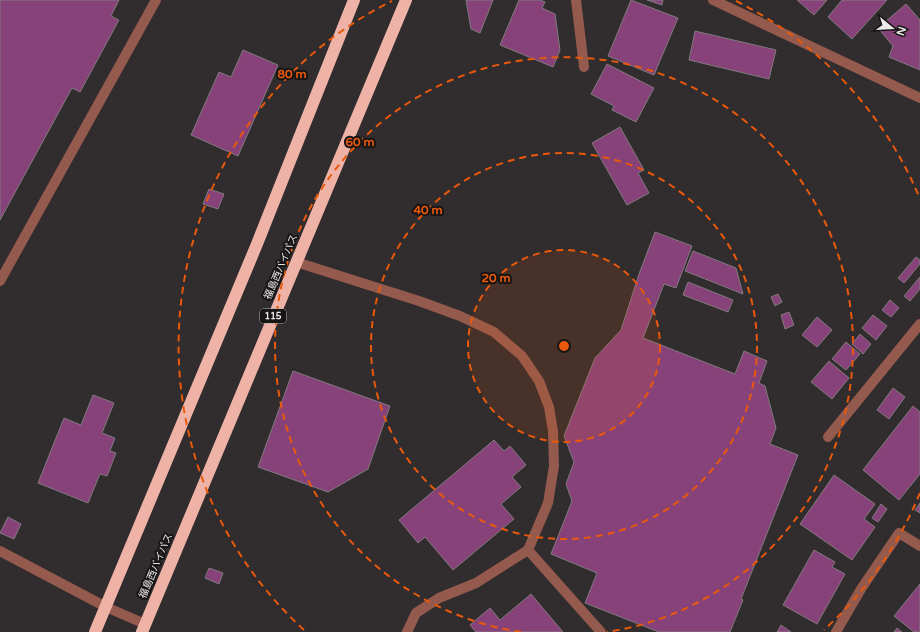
<svg xmlns="http://www.w3.org/2000/svg" width="920" height="632" font-family="'Varela Round','Noto Sans JP',sans-serif">
	<style>
		.building { fill: #88427a; stroke: #807b7e }
		.lines { fill: none; stroke-linecap: round; stroke-linejoin: round }
		.minor { stroke: #955a4e; stroke-width: 10 }
		.highway { stroke: #eeb3a6; stroke-width: 12 }
		.ring { fill: none; stroke: #e8590c; stroke-width: 2; stroke-dasharray: 7 5 }
		.labels { text-anchor: middle; dominant-baseline: central; stroke-width: 4; stroke-linejoin: round; paint-order: stroke }
		.shield { fill: #171515; stroke: #adaaaa; stroke-width: 1 }
		.shield-label { font-size: 9px; font-weight: bold; fill: #edeaea }
		.street-label { font-size: 10px; fill: #edeaea; stroke: #171515 }
		.centre { fill: #e8590c; stroke: #171515; stroke-width: 2 }
		.ring-label { font-size: 12px; text-anchor: middle; font-weight: bold; fill: #e8590c; stroke: #171515; stroke-width: 4; stroke-linejoin: round; paint-order: stroke }
	</style>
	<rect width="100%" height="100%" fill="#312c2d"/>
	<g class="building">
		<path d="M0,0H119L111,16L119,20L80,92L72,88L0,220Z"/>
		<path d="M466,0H493L480,33L471,29Z"/>
		<path d="M519,0H540L545,2L542,8L555,14L560,50L553,67L500,45Z"/>
		<path d="M631,0L678,18L654,75L608,56Z"/>
		<path d="M647,0H663L662,5Z"/>
		<path d="M797,0H827L814,15Z"/>
		<path d="M842,0H887L852,39L828,17Z"/>
		<path d="M906,4L920,20V70L889,57L893,46L878,28Z"/>
		<path d="M695,31L776,50L769,79L689,60Z"/>
		<path d="M243,50L278,65L238,156L191,135L219,72L231,77Z"/>
		<path d="M607,64L654,88L636,122L612,110L614,106L591,94Z"/>
		<path d="M620,127L644,170L638,173L649,193L627,205L592,143Z"/>
		<path d="M209,189L224,194L218,209L203,204Z"/>
		<path d="M655,232L692,246L676,288L664,284L643,338L735,374L744,351L767,361L759,383L765,386L776,428L770,444L798,455L741,599L743,600L730,632H659L585,603L597,573L551,554L572,501L566,484L574,462L564,436L595,358L621,330L639,274Z"/>
		<path d="M693,251L736,268L743,294L685,271Z"/>
		<path d="M916,257L920,260V264L904,283L898,278Z"/>
		<path d="M920,277V289L910,301L904,296Z"/>
		<path d="M688,282L733,300L728,312L683,295Z"/>
		<path d="M778,294L782,302L775,306L771,297Z"/>
		<path d="M890,300L899,308L891,317L882,310Z"/>
		<path d="M789,312L794,325L785,329L781,315Z"/>
		<path d="M873,315L887,326L876,340L862,328Z"/>
		<path d="M817,317L832,330L817,347L802,335Z"/>
		<path d="M860,334L871,344L863,354L852,344Z"/>
		<path d="M846,342L860,354L846,370L832,359Z"/>
		<path d="M829,361L849,378L832,399L811,382Z"/>
		<path d="M293,371L390,406L368,469L328,492L258,467Z"/>
		<path d="M893,388L905,397L889,419L877,410Z"/>
		<path d="M93,395L114,403L102,433L115,438L110,451L116,453L107,476L100,474L88,503L38,483L64,418L81,425Z"/>
		<path d="M913,406L920,412V474L899,500L863,470Z"/>
		<path d="M494,440L504,451L510,446L526,465L512,477L521,487L501,504L514,519L453,570L425,537L418,543L399,520Z"/>
		<path d="M834,475L875,504L864,519L875,527L852,560L800,524Z"/>
		<path d="M920,503V513L915,510Z"/>
		<path d="M881,504L887,509L878,522L872,518Z"/>
		<path d="M8,517L21,524L14,539L0,533Z"/>
		<path d="M814,550L835,562L832,567L845,574L817,624L783,605Z"/>
		<path d="M209,568L223,573L219,584L205,578Z"/>
		<path d="M920,584V632H914L894,616Z"/>
		<path d="M531,594L563,632H476L470,625L490,608L500,620Z"/>
		<path d="M781,625L791,632H777Z"/>
		<path d="M897,628L902,632H894Z"/>
	</g>
	<g class="lines">
		<g class="minor">
			<path d="M576,0L584,67"/>
			<path d="M713,0L920,98"/>
			<path d="M296,262L419,301L460,316L494,332L522,356L539,381L549,407L553,431L554,466L548,503L528,550L476,583L439,598L416,613L407,632"/>
			<path d="M0,281L156,0"/>
			<path d="M828,437L920,324"/>
			<path d="M528,550L601,632"/>
			<path d="M0,551L106,607L145,624"/>
			<path d="M836,632L861,589L899,533L920,546"/>
		</g>
		<g class="highway">
			<path d="M95,632L257,244L354,0"/>
			<path d="M142,632L406,0"/>
		</g>
	</g>
	<circle cx="564" cy="346" r="96" fill="#e8590c" fill-opacity=".12"/>
	<g class="ring">
		<circle cx="564" cy="346" r="96"/>
		<circle cx="564" cy="346" r="193"/>
		<path d="M521 632A289 289 0 1 1 607 632"/>
		<path d="M920 493A385 385 0 0 1 824 630M304 630A385 385 0 0 1 392 1M736 1A385 385 0 0 1 920 199"/>
	</g>
	<g class="labels">
		<rect class="shield" x="260" y="309" width="26" height="14" rx="3"/>
		<g class="shield-label">
			<text x="273" y="316">115</text>
		</g>
		<g class="street-label">
			<text transform="translate(281 267) rotate(-67)">福島西バイパス</text>
			<text transform="translate(156 566) rotate(-67)">福島西バイパス</text>
		</g>
	</g>
	<circle cx="564" cy="346" r="6" class="centre"/>
	<g class="ring-label">
		<text x="292" y="78">80 m</text>
		<text x="360" y="146">60 m</text>
		<text x="428" y="214">40 m</text>
		<text x="496" y="282">20 m</text>
	</g>
	<g transform="translate(892 28) rotate(108)" stroke="#171515" stroke-width="3" paint-order="stroke">
	<path d="M0-3L7 15L0 10L-7 15Z" fill="#edeaea"/>
	<text y="-6" font-size="11" font-weight="bold" text-anchor="middle" fill="#edeaea">N</text>
	</g>
</svg>
